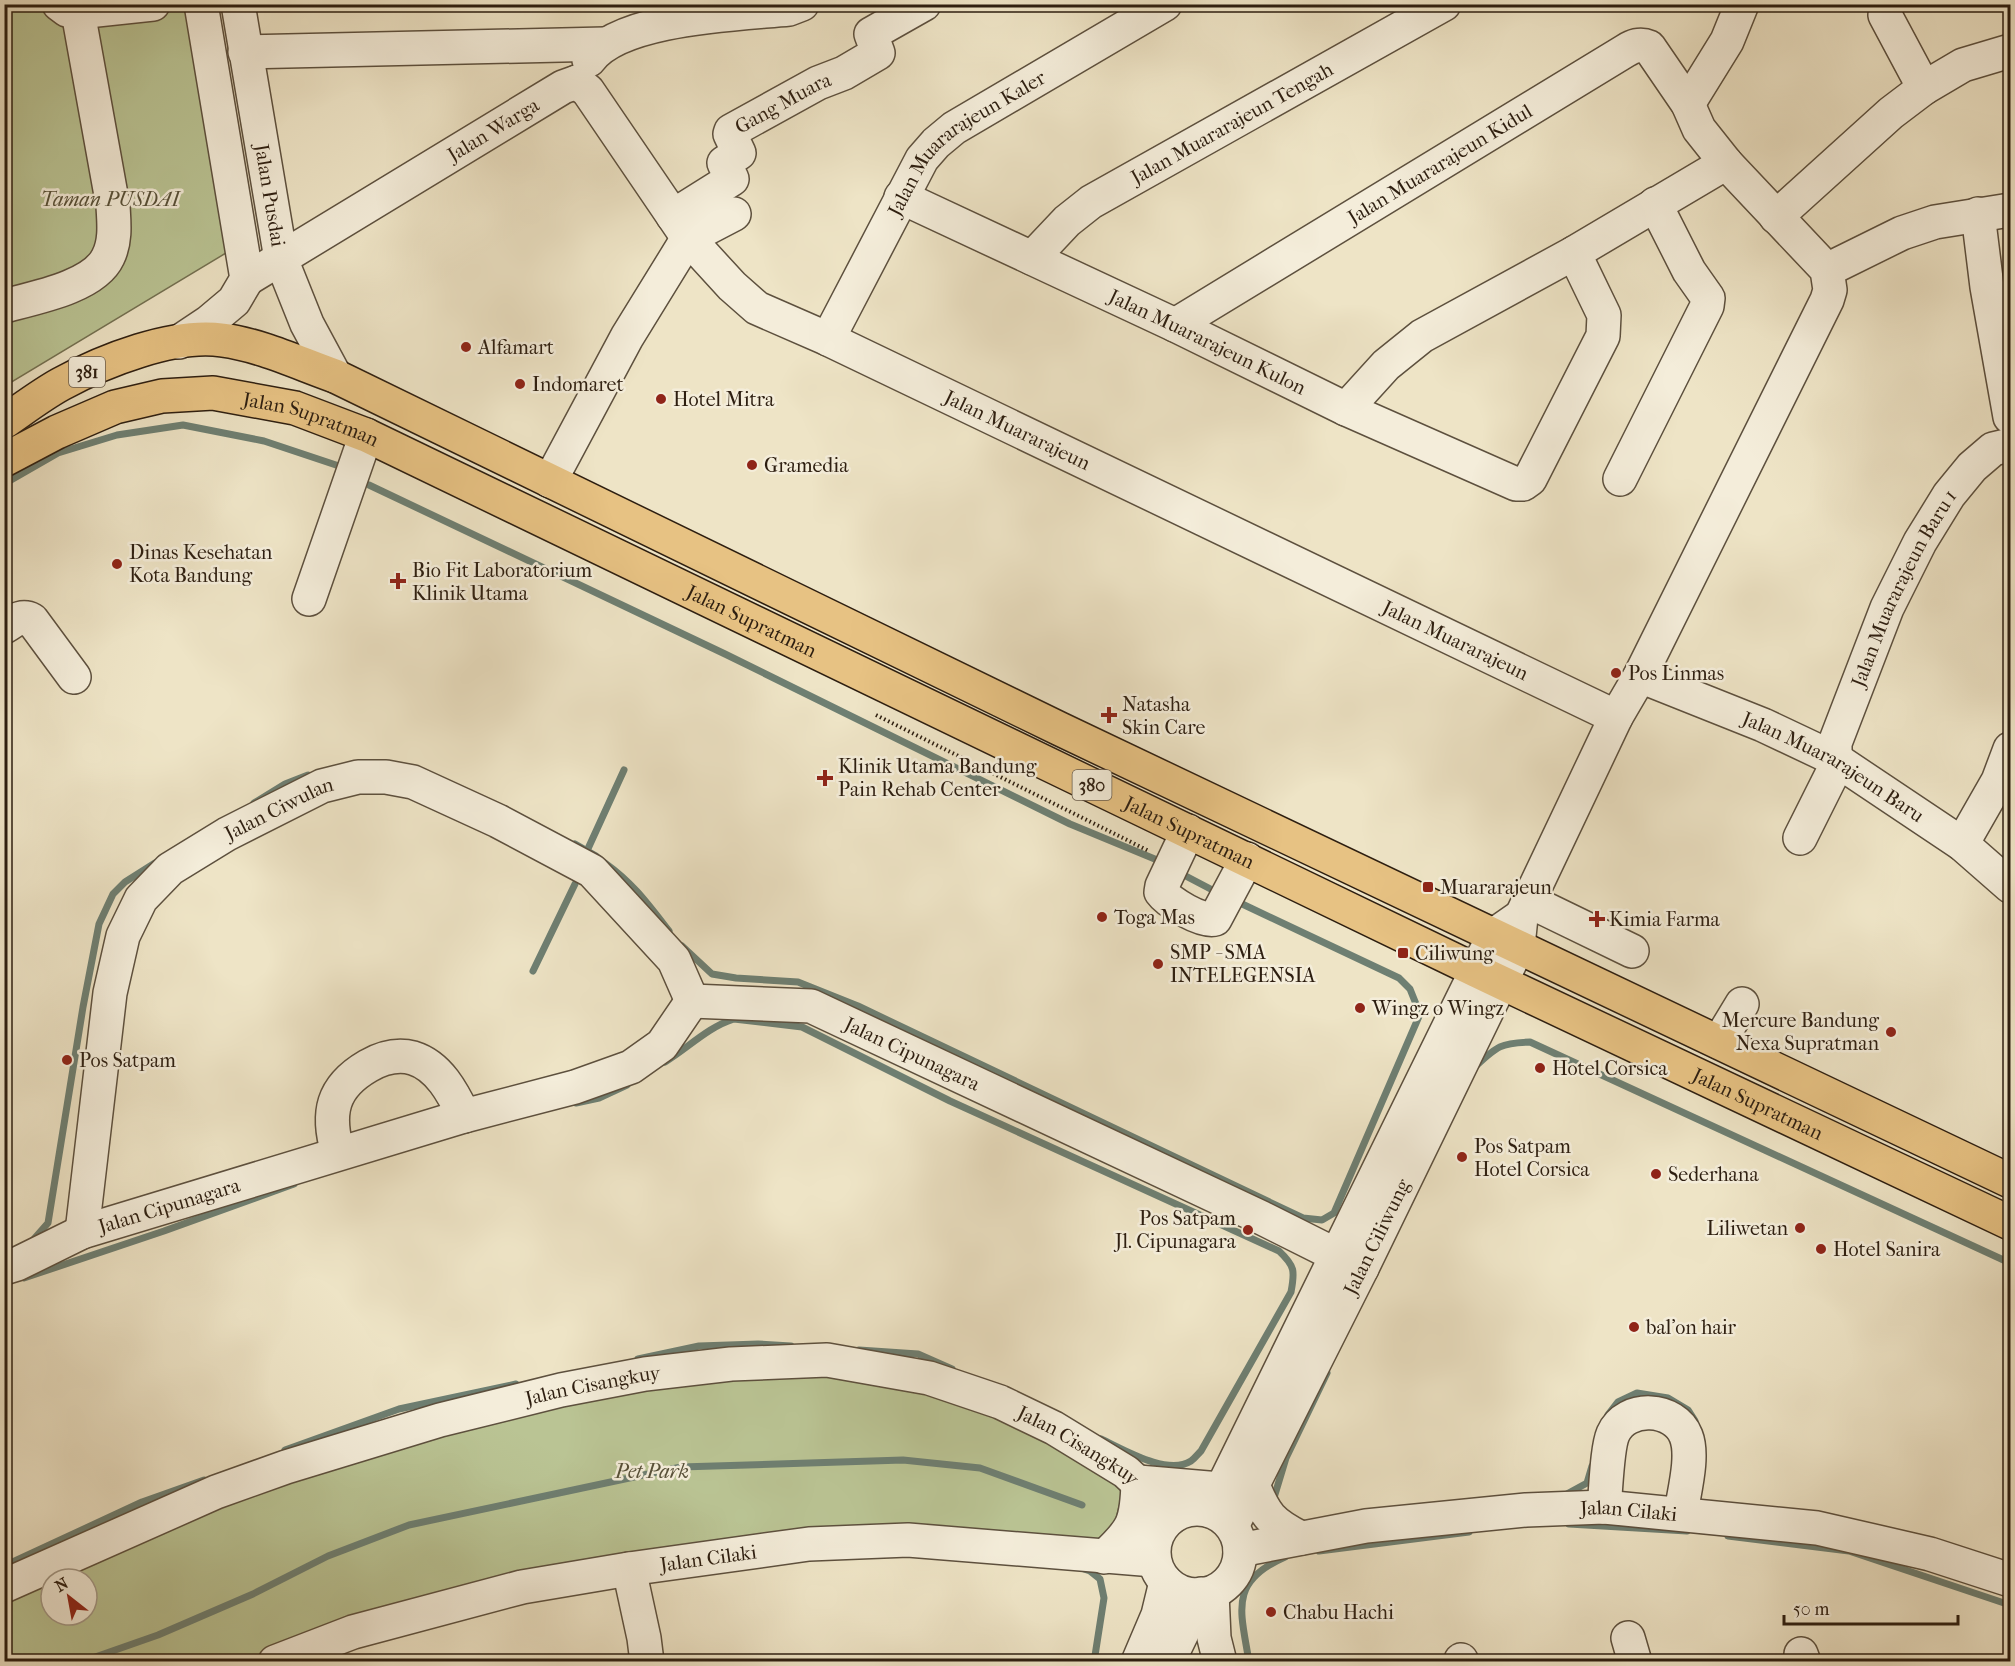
<svg xmlns="http://www.w3.org/2000/svg" width="2015" height="1666" font-family="'IM FELL French Canon',serif">
	<style>
		.green { fill: #bac494; stroke: #747152; stroke-width: 1.5; fill-rule: evenodd }
		.lines { fill: none; stroke-linecap: round; stroke-linejoin: round }
		.stream { stroke: #6e7f72; stroke-width: 7 }
		.minor-casing { stroke: #5d503e; stroke-width: 36 }
		.major-casing { stroke: #2d1e10; stroke-width: 36 }
		.path { stroke: #2d1e10; stroke-width: 4; stroke-dasharray: 1.5 3; stroke-linecap: butt }
		.minor { stroke: #f4edda; stroke-width: 33 }
		.major { stroke: #e7c283; stroke-width: 33 }
		.poi-dot { fill: #8f2418; stroke: #f4edda; stroke-width: 2 }
		.labels { text-anchor: middle; dominant-baseline: central; stroke-width: 5; stroke-linejoin: round; paint-order: stroke }
		.shield { fill: #f4edda; stroke: #695c4d; stroke-width: 1.5 }
		.shield-label { font-size: 18px; font-weight: bold; fill: #2d1e10 }
		.street-label { font-size: 20px; fill: #2d1e10; stroke: #f4edda }
		.park-label { font-size: 20px; font-style: italic; fill: #575038; stroke: #f4edda }
		.poi-label { font-size: 20px; fill: #2d1e10; stroke: #f4edda; text-anchor: start }
	</style>
	<rect width="100%" height="100%" fill="#eee4c6"/>
	<filter id="stains"><feTurbulence type="fractalNoise" baseFrequency=".00333" numOctaves="4"/><feColorMatrix values="0 0 0 0 .2 0 0 0 0 .09 0 0 0 0 .02 0 0 0 .5 -.17"/></filter>
	<radialGradient id="worn" r=".72"><stop offset=".6" stop-color="#630" stop-opacity="0"/><stop offset="1" stop-color="#630" stop-opacity=".3"/></radialGradient>
	<g class="green">
		<path d="M4,5H186L226,253L5,386Z"/>
		<path d="M929,1373L1126,1478L1115,1523L1095,1546L859,1528L373,1618L259,1661H5L4,1596L314,1465L640,1382ZM51,1579H87V1615H51Z"/>
	</g>
	<g class="lines">
		<g class="stream">
			<path d="M4,484L58,453L117,435L183,425L264,441L339,466"/>
			<path d="M369,485L725,654L1070,824L1162,862"/>
			<path d="M254,803L285,784L308,775"/>
			<path d="M575,844L596,856"/>
			<path d="M586,853L624,770"/>
			<path d="M605,863C633,883 648,904 669,931"/>
			<path d="M1180,873L1220,894"/>
			<path d="M682,946L712,974L736,978L798,982L858,1006L1303,1218L1322,1220L1334,1213L1420,1014L1410,989L1399,978L1238,902"/>
			<path d="M533,971L575,884"/>
			<path d="M665,1062C688,1048 708,1027 734,1019L802,1027L950,1101L1279,1251C1295,1266 1295,1271 1291,1292L1201,1451C1198,1454 1195,1458 1191,1461C1167,1476 1123,1449 1101,1439"/>
			<path d="M1476,1066C1497,1046 1501,1043 1530,1042L2010,1263"/>
			<path d="M576,1103L599,1098L627,1085"/>
			<path d="M33,1240L48,1223L83,1007L99,924L113,894L125,882L155,863"/>
			<path d="M24,1278L164,1231L294,1184"/>
			<path d="M859,1350L918,1354L952,1369"/>
			<path d="M638,1359L699,1346L758,1344L791,1346"/>
			<path d="M1608,1415L1618,1402L1637,1393L1668,1398L1688,1410L1695,1421"/>
			<path d="M285,1450L399,1409L516,1384"/>
			<path d="M1565,1495L1587,1483L1592,1466"/>
			<path d="M1273,1501L1286,1458L1327,1373"/>
			<path d="M1569,1524L1687,1531"/>
			<path d="M1728,1536L1849,1551L2010,1605"/>
			<path d="M1319,1551L1469,1532"/>
			<path d="M4,1566L142,1502L204,1480"/>
			<path d="M1081,1568L1090,1571L1100,1579L1104,1598L1094,1662"/>
			<path d="M81,1662L158,1635L253,1594L328,1556L409,1525L681,1467L903,1460L980,1468L1082,1505"/>
			<path d="M1249,1662C1241,1611 1228,1582 1285,1557"/>
		</g>
		<defs>
			<g id="minor">
				<path d="M59,4L67,10L78,12L153,4"/>
				<path id="s1" d="M238,4L281,259L307,324L335,376"/>
				<path d="M1885,15L1924,88"/>
				<path d="M245,52L605,44"/>
				<path d="M589,60C620,17 739,14 789,9L802,4"/>
				<path id="s2" d="M577,82L588,91L688,238L732,286L757,308L828,339L1616,717"/>
				<path d="M1688,104L1727,41L1742,4"/>
				<path id="s3" d="M901,197L1175,325L1346,409L1516,484H1523L1530,479L1603,336L1604,315L1574,253"/>
				<path d="M1978,214L1987,287L2010,417"/>
				<path id="s4" d="M673,216L732,179L724,163L739,153L730,134L731,131L818,83L844,73L878,53L871,34L924,4"/>
				<path d="M1776,217L1891,113L1924,88L1963,65L2010,51"/>
				<path id="s5" d="M1032,258L1067,221L1091,202L1444,4"/>
				<path d="M1827,270L1902,233L1935,222L2010,210"/>
				<path id="s6" d="M247,279L563,87L577,82"/>
				<path d="M4,306C34,298 94,287 108,257C116,241 114,223 113,206L78,12"/>
				<path id="s7" d="M1175,325L1625,51C1633,46 1640,43 1649,47L1688,104L1699,129L1726,163L1827,270L1830,290L1827,300L1640,676L1616,717L1521,917L1518,946L1501,982L1362,1268L1232,1526"/>
				<path id="s8" d="M828,339L922,159L936,143L954,128L1165,4"/>
				<path d="M179,342L209,322L234,301L247,279L201,4"/>
				<path d="M1346,409L1386,365L1422,336L1574,253L1726,163"/>
				<path d="M1620,479L1707,306L1708,298L1689,271L1655,204"/>
				<path d="M550,481L627,337L688,238L734,214"/>
				<path d="M309,599L366,435"/>
				<path d="M4,627C13,622 21,614 32,620L74,677"/>
				<path id="s9" d="M1640,676L1763,725L1835,759L1962,844L2010,886"/>
				<path d="M1188,831L1162,886L1161,892C1168,902 1203,923 1215,919L1247,859"/>
				<path id="s10" d="M1800,838L1835,768V743L1887,608L1920,542L1949,495L1972,467L1993,449L2010,445"/>
				<path d="M1962,844L1998,781L2010,749"/>
				<path d="M1529,901L1632,951"/>
				<path id="s11" d="M692,1001L811,1006L1262,1218L1362,1268"/>
				<path d="M1719,1042L1742,1004"/>
				<path d="M338,1153C326,1113 332,1087 368,1066C382,1058 398,1054 413,1058C439,1066 453,1093 464,1116"/>
				<path id="s12" d="M82,1232L110,993L123,936L141,899L170,869L227,834L322,786L358,777H386L413,782L498,821L592,871L674,960L692,1001"/>
				<path id="s13" d="M4,1268L17,1264L82,1232L464,1116L575,1087L631,1067L662,1045L692,1001"/>
				<path d="M1138,1482L1220,1489"/>
				<path d="M1253,1485C1265,1515 1271,1523 1301,1538"/>
				<path d="M1604,1507C1606,1489 1607,1448 1613,1434C1626,1404 1675,1407 1686,1436C1694,1456 1684,1492 1681,1513"/>
				<circle cx="1197" cy="1552" r="43"/>
				<path d="M1211,1511L1494,935L1517,919"/>
				<path id="s14" d="M1240,1550L1366,1526L1526,1510L1604,1507L1817,1528L1930,1554L2010,1580"/>
				<path d="M1104,1557C1133,1530 1137,1523 1138,1482"/>
				<path d="M629,1569L644,1638L647,1662"/>
				<path id="s15" d="M4,1586L216,1492L286,1467L440,1420L561,1390L645,1374L731,1364L827,1360L929,1378L1000,1402L1054,1428L1126,1472L1173,1516"/>
				<path d="M1212,1593L1214,1638L1220,1662"/>
				<path d="M1628,1638L1635,1662"/>
				<path d="M1801,1654L1804,1662"/>
				<path d="M1461,1660L1462,1662"/>
				<path id="s16" d="M275,1662L353,1632L522,1587L629,1569L809,1544L908,1540L1154,1560"/>
				<path d="M1138,1662L1158,1615L1166,1582"/>
				<path d="M1168,1662L1201,1594"/>
			</g>
			<g id="major">
				<path d="M4,422C23,409 41,395 61,384C103,361 174,333 222,340C261,345 298,363 335,376L1060,729L2010,1181"/>
				<path id="s17" d="M4,460L57,432L115,407L162,396L213,393L295,408L366,435L1477,971L2010,1223"/>
			</g>
		</defs>
		<use href="#minor" class="minor-casing"/>
		<use href="#major" class="major-casing"/>
		<path class="path" d="M876,715L1149,851"/>
		<use href="#minor" class="minor"/>
		<use href="#major" class="major"/>
	</g>
	<g class="poi-dot">
		<circle cx="466" cy="347" r="6"/>
		<circle cx="520" cy="384" r="6"/>
		<circle cx="661" cy="399" r="6"/>
		<circle cx="752" cy="465" r="6"/>
		<circle cx="117" cy="564" r="6"/>
		<path d="M395 572h6v6h6v6h-6v6h-6v-6h-6v-6h6z"/>
		<circle cx="1616" cy="673" r="6"/>
		<path d="M1106 706h6v6h6v6h-6v6h-6v-6h-6v-6h6z"/>
		<path d="M822 769h6v6h6v6h-6v6h-6v-6h-6v-6h6z"/>
		<rect x="1422" y="881" width="12" height="12" rx="3"/>
		<circle cx="1102" cy="917" r="6"/>
		<path d="M1594 910h6v6h6v6h-6v6h-6v-6h-6v-6h6z"/>
		<rect x="1397" y="947" width="12" height="12" rx="3"/>
		<circle cx="1158" cy="964" r="6"/>
		<circle cx="1360" cy="1008" r="6"/>
		<circle cx="1891" cy="1032" r="6"/>
		<circle cx="67" cy="1060" r="6"/>
		<circle cx="1540" cy="1068" r="6"/>
		<circle cx="1462" cy="1157" r="6"/>
		<circle cx="1656" cy="1174" r="6"/>
		<circle cx="1800" cy="1228" r="6"/>
		<circle cx="1248" cy="1230" r="6"/>
		<circle cx="1821" cy="1249" r="6"/>
		<circle cx="1634" cy="1327" r="6"/>
		<circle cx="1271" cy="1612" r="6"/>
	</g>
	<g class="labels">
		<g class="shield">
			<rect x="69" y="357" width="36" height="30" rx="4.5"/>
			<rect x="1072.5" y="770" width="39" height="30" rx="4.5"/>
		</g>
		<g class="shield-label">
			<text x="87" y="372">381</text>
			<text x="1092" y="785">380</text>
		</g>
		<g class="street-label">
			<text stroke="none"><textPath href="#s4" startOffset="189">Gang Muara</textPath></text>
			<text stroke="none"><textPath href="#s5" startOffset="243">Jalan Muararajeun Tengah</textPath></text>
			<text stroke="none"><textPath href="#s6" startOffset="288">Jalan Warga</textPath></text>
			<text stroke="none"><textPath href="#s8" startOffset="246">Jalan Muararajeun Kaler</textPath></text>
			<text stroke="none"><textPath href="#s7" startOffset="310">Jalan Muararajeun Kidul</textPath></text>
			<text stroke="none"><textPath href="#s1" startOffset="194">Jalan Pusdai</textPath></text>
			<text stroke="none"><textPath href="#s3" startOffset="339">Jalan Muararajeun Kulon</textPath></text>
			<text stroke="none"><textPath href="#s17" startOffset="324">Jalan Supratman</textPath></text>
			<text stroke="none"><textPath href="#s2" startOffset="578">Jalan Muararajeun</textPath></text>
			<text stroke="none"><textPath href="#s10" startOffset="273">Jalan Muararajeun Baru 1</textPath></text>
			<text stroke="none"><textPath href="#s17" startOffset="810">Jalan Supratman</textPath></text>
			<text stroke="none"><textPath href="#s2" startOffset="1064">Jalan Muararajeun</textPath></text>
			<text stroke="none"><textPath href="#s9" startOffset="214">Jalan Muararajeun Baru</textPath></text>
			<text stroke="none"><textPath href="#s12" startOffset="507">Jalan Ciwulan</textPath></text>
			<text stroke="none"><textPath href="#s17" startOffset="1296">Jalan Supratman</textPath></text>
			<text stroke="none"><textPath href="#s11" startOffset="231">Jalan Cipunagara</textPath></text>
			<text stroke="none"><textPath href="#s17" startOffset="1926">Jalan Supratman</textPath></text>
			<text stroke="none"><textPath href="#s13" startOffset="177">Jalan Cipunagara</textPath></text>
			<text transform="translate(1377 1237) rotate(-64)">Jalan Ciliwung</text>
			<text stroke="none"><textPath href="#s15" startOffset="624">Jalan Cisangkuy</textPath></text>
			<text stroke="none"><textPath href="#s15" startOffset="1128">Jalan Cisangkuy</textPath></text>
			<text stroke="none"><textPath href="#s14" startOffset="392">Jalan Cilaki</textPath></text>
			<text stroke="none"><textPath href="#s16" startOffset="447">Jalan Cilaki</textPath></text>
		</g>
		<g class="park-label">
			<text x="110" y="199">Taman PUSDAI</text>
			<text x="652" y="1471">Pet Park</text>
		</g>
		<g class="poi-label">
			<text x="478" y="347">Alfamart</text>
			<text x="532" y="384">Indomaret</text>
			<text x="673" y="399">Hotel Mitra</text>
			<text x="764" y="465">Gramedia</text>
			<text x="129" y="552">Dinas Kesehatan<tspan x="129" dy="23">Kota Bandung</tspan></text>
			<text x="412" y="570">Bio Fit Laboratorium<tspan x="412" dy="23">Klinik Utama</tspan></text>
			<text x="1628" y="673">Pos Linmas</text>
			<text x="1122" y="704">Natasha<tspan x="1122" dy="23">Skin Care</tspan></text>
			<text x="838" y="766">Klinik Utama Bandung<tspan x="838" dy="23">Pain Rehab Center</tspan></text>
			<text x="1440" y="887">Muararajeun</text>
			<text x="1114" y="917">Toga Mas</text>
			<text x="1609" y="919">Kimia Farma</text>
			<text x="1170" y="952">SMP - SMA<tspan x="1170" dy="23">INTELEGENSIA</tspan></text>
			<text x="1415" y="953">Ciliwung</text>
			<text x="1372" y="1008">Wingz o Wingz</text>
			<text x="1879" y="1020" text-anchor="end">Mercure Bandung<tspan x="1879" dy="23">Nexa Supratman</tspan></text>
			<text x="79" y="1060">Pos Satpam</text>
			<text x="1552" y="1068">Hotel Corsica</text>
			<text x="1474" y="1146">Pos Satpam<tspan x="1474" dy="23">Hotel Corsica</tspan></text>
			<text x="1668" y="1174">Sederhana</text>
			<text x="1236" y="1218" text-anchor="end">Pos Satpam<tspan x="1236" dy="23">Jl. Cipunagara</tspan></text>
			<text x="1788" y="1228" text-anchor="end">Liliwetan</text>
			<text x="1833" y="1249">Hotel Sanira</text>
			<text x="1646" y="1327">bal'on hair</text>
			<text x="1283" y="1612">Chabu Hachi</text>
		</g>
	</g>
	<rect width="2015" height="1666" fill="none" stroke="#eee4c6" stroke-width="24"/>
	<rect x="6" y="6" width="2003" height="1654" fill="none" stroke="#2d1e10" stroke-width="3"/>
	<rect x="12" y="12" width="1991" height="1642" fill="none" stroke="#2d1e10" stroke-width="1.5"/>
	<g transform="translate(69 1597) rotate(329)"><circle r="28" fill="#f4edda" stroke="#a49a89" stroke-width="1.5"/>
	<path d="M0-4.5L10 22L0 15L-10 22Z" fill="#8f2418"/>
	<text y="-9" font-size="16" font-weight="bold" text-anchor="middle" fill="#2d1e10">N</text>
	</g>
	<path d="M1784 1615v9h174v-9" fill="none" stroke="#2d1e10" stroke-width="3"/>
	<text x="1793" y="1615" font-size="18" fill="#2d1e10" stroke="#f4edda" stroke-width="4.5" paint-order="stroke">50 m</text>
	<rect width="100%" height="100%" filter="url(#stains)"/>
	<rect width="100%" height="100%" fill="url(#worn)"/>
</svg>
